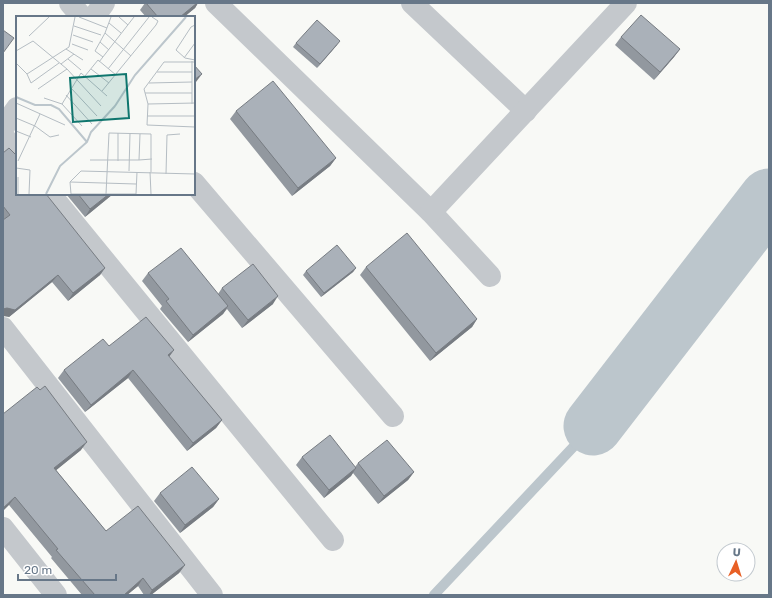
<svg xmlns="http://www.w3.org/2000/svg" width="772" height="598" font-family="Rubik,sans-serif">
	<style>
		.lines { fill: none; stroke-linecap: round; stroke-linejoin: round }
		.stream { stroke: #bcc6cc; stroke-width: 10 }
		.river { stroke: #bcc6cc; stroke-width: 59 }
		.minor { stroke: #c4c8cc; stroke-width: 22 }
		.wall { fill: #92989f }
		.shaded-wall { fill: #777c82 }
		.building { fill: #aab1b9; stroke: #777c82 }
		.inset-river { fill: none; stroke: #bcc6cc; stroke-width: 2 }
		.inset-road { fill: none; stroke: #b5bdc3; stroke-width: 1 }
		.view { fill: #0f766e; fill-opacity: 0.15; stroke: #0f766e; stroke-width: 2 }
		.inset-edge { fill: none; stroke: #677788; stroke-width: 2 }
	</style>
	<rect width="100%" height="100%" fill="#f8f9f6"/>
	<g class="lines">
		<path class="stream" d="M434,595L593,426"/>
		<path class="river" d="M593,426L769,198"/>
		<g class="minor">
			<path d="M70,3L82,17"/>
			<path d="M216,3L431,212L490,276"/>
			<path d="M412,3L526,111"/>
			<path d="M94,17L104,3"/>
			<path d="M3,128L17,108"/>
			<path d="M3,136L17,153"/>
			<path d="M194,183L393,416"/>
			<path d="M50,194L333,540"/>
			<path d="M431,212L626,3"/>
			<path d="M3,328L212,595"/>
			<path d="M3,528L56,595"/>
		</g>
	</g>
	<g class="wall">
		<path d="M145,3H198L195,8L184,17H146L140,10Z"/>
		<path d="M621,37L680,49L674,57L654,80L615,45Z"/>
		<path d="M296,43L337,45L317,68L293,47Z"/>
		<path d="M236,111L336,158L330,166L292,196L230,119Z"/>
		<path d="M3,153L17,194L105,268L100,275L68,301L52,282L9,317L3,220Z"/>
		<path d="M66,194H113L85,217Z"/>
		<path d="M366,267L477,319L472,327L430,361L360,275Z"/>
		<path d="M356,268L353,272L321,297L303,275L306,271Z"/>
		<path d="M148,273L218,294L222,288L273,304L242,328L227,309L223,314L188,342L160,309L162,306L142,281Z"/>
		<path d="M109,346L174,350L169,357L222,420L216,428L187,451L128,378L85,412L58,378L64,370Z"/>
		<path d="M3,413L81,450L56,470L106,531L185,565L179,573L151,595H144L138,586L127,595H82L51,558L52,557L9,505Z"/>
		<path d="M302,457L355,467L358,463L414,472L408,480L378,504L353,473L351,476L324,498L296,465Z"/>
		<path d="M160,493L219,499L213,507L180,533L154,501Z"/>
	</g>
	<g class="shaded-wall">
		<path d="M197,3H198L195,8L184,17H180Z"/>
		<path d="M340,41L337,45L317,68L320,64Z"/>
		<path d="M680,49L674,57L654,80L660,72Z"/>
		<path d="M202,74L196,82L194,84V80Z"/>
		<path d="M336,158L330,166L292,196L298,188Z"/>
		<path d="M109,194H113L85,217L90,209Z"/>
		<path d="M105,268L100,275L68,301L73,293Z"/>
		<path d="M356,268L353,272L321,297L324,293Z"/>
		<path d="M58,275L52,282L9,317L3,316V309Z"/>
		<path d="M278,296L273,304L242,328L248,320Z"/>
		<path d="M228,306L223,314L188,342L193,335Z"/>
		<path d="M477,319L472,327L430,361L436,353Z"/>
		<path d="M174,350L168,358V355Z"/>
		<path d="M133,370L128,378L85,412L91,405Z"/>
		<path d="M222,420L216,428L187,451L193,443Z"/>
		<path d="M87,442L81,450L49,476L54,468Z"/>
		<path d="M356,468L351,476L324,498L329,490Z"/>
		<path d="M414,472L408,480L378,504L384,496Z"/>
		<path d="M15,497L9,505L3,511V508Z"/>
		<path d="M219,499L213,507L180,533L185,525Z"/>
		<path d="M185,565L179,573L151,595H149L152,590Z"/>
		<path d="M143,578L138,586L127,595H124Z"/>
	</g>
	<g class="building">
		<path d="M146,3H197L180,17H158Z"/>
		<path d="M641,15L680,49L660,72L621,37Z"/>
		<path d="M317,20L340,41L320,64L296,43Z"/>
		<path d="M3,30L14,38L3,53Z"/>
		<path d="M194,65L202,74L194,80Z"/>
		<path d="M273,81L336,158L298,188L236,111Z"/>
		<path d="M9,148L17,156V194H46L105,268L73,293L58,275L15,310L7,308L3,309V220L10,215L3,206V153Z"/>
		<path d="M78,194H109L90,209Z"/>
		<path d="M407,233L477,319L436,353L366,267Z"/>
		<path d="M337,245L356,268L324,293L306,271Z"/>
		<path d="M181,248L228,306L193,335L166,301L169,299L148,273Z"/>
		<path d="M253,264L278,296L248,320L222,288Z"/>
		<path d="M146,317L174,350L168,355L222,420L193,443L133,370L91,405L64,370L103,339L109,346Z"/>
		<path d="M45,386L87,442L54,468L106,531L138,506L185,565L152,590L143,578L124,595H95L56,550L58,549L15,497L3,508V413V414L37,387L40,390Z"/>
		<path d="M330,435L356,468L329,490L302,457Z"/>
		<path d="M387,440L414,472L384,496L358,463Z"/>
		<path d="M192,467L219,499L185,525L160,493Z"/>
	</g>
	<g transform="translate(16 16)">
		<rect width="179" height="179" fill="#f8f9f6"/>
		<path class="inset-river" d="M0,81L19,89H35L43,93L71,126M99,90L119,59L170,1M30,178L44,150L71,126L75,116L99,90"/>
		<path class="inset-road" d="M63,1L91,12M95,1L89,17L115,40M103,1L112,9M93,7L105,17M179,9L175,11L160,34L169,42L179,44M58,10L85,19M57,19L77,26M13,20L33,1M84,26L93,34M56,28L72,34M50,33L67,44M0,35L17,25L51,53L85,90M87,41L79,35L89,17M168,42L179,27M52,43L65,54M176,45V88M83,46L118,1M179,46H148L128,73L132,88L131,109L179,111M0,47L11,58L53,31L59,1M45,48L58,38M75,53L93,67M92,53L133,1M141,56H176M11,58L15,67L43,47M69,60L82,44L100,59M133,67L176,66M55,72L81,100M22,73L51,53M86,75L140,9L142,5L136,1M129,77H176M50,79L76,108M28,82L46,88L66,110M0,87L49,109M46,88L65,57L91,80M132,88L179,87M131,100H179M0,102L19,110L34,121L43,119M0,115L15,121M102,117V145M124,118L123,144L136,143M74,144H123M2,145L24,98M0,152L14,154L13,178M113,155L114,117M134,156L135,178M150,158L151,119L164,118M54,166L120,168M2,178V161M90,178L93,117L135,118V156M120,178H55L54,166L65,155L179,158M120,178L121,156"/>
		<path class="view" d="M110,58L113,102L57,106L54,62Z"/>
		<rect width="179" height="179" class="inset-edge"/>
	</g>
	<rect width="772" height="598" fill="none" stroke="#677788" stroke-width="8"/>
	<g transform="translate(736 562) rotate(4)"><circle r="19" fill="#ffffff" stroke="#c2c9cf"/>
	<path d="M0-3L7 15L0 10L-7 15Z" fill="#e86026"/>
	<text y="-6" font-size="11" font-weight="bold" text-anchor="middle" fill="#677788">U</text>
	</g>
	<path d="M18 574v6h98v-6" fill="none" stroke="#677788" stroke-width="2"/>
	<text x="24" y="574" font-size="12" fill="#677788" stroke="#ffffff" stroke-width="3" paint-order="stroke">20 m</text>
</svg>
